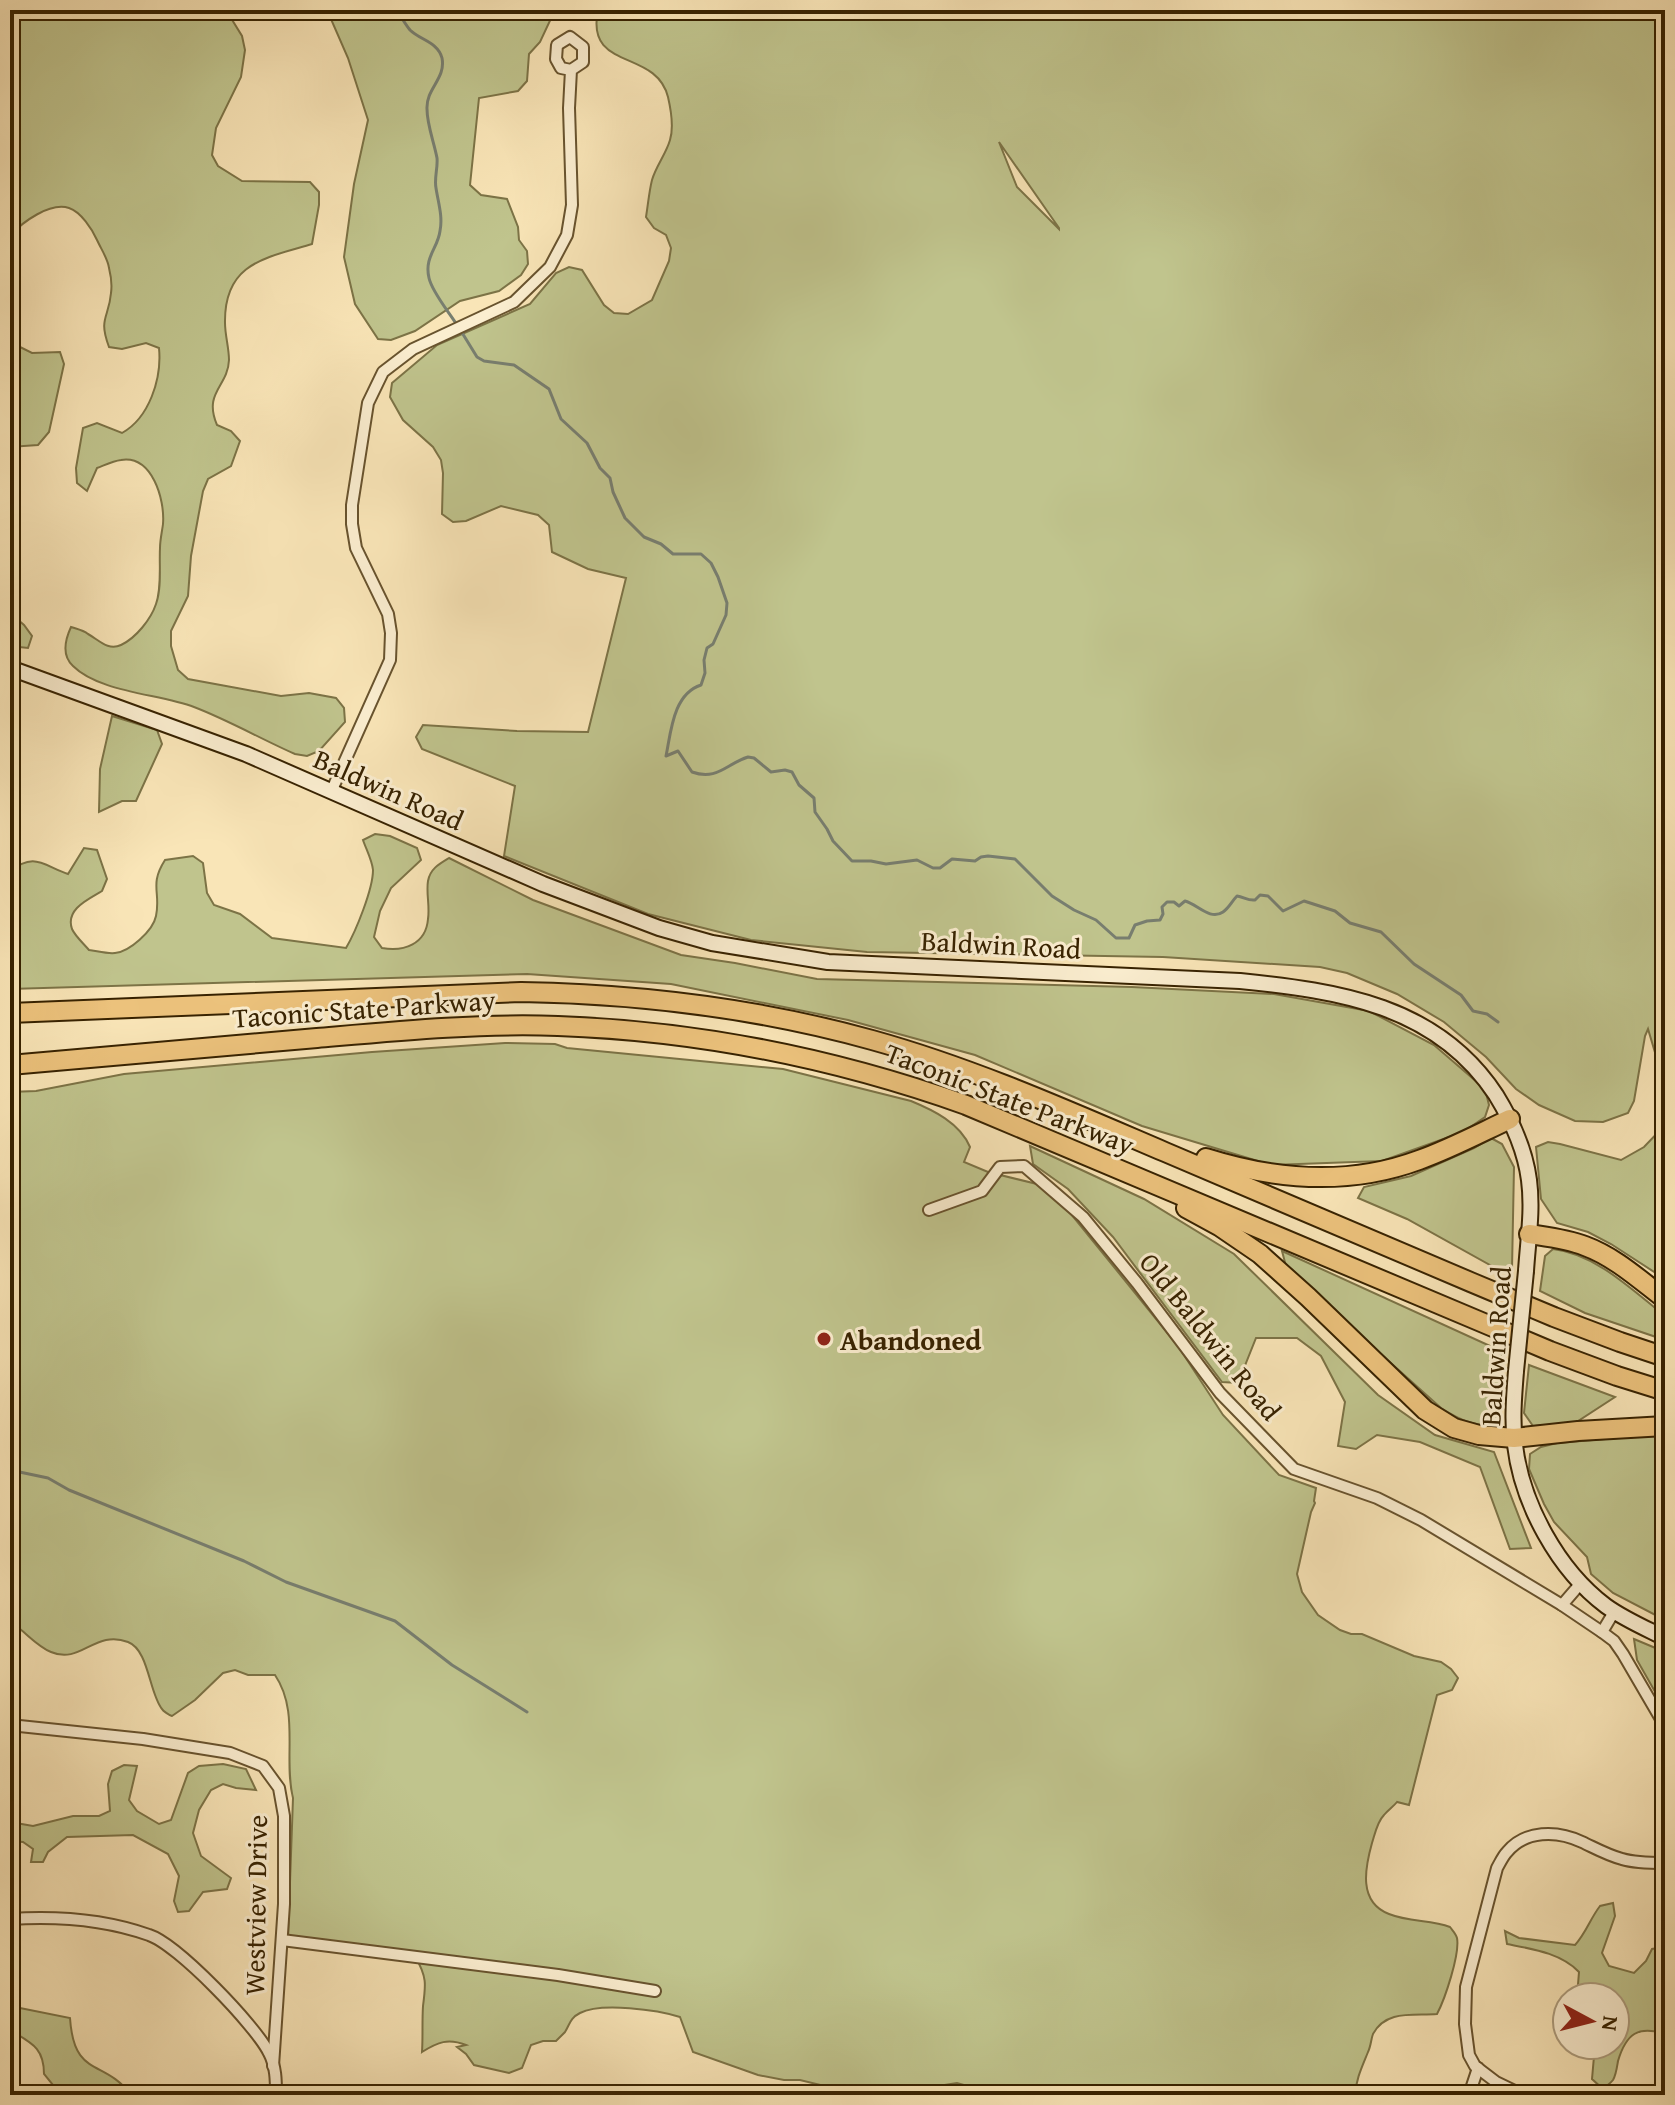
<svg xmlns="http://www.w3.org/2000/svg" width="1675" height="2105" font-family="'Gentium Book Plus',serif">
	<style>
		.green { fill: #c0c48d; stroke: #7c7346; stroke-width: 2; fill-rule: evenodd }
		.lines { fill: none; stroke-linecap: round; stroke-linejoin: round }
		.stream { stroke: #787e6f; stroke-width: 3 }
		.street-casing { stroke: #68532e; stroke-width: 14 }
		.secondary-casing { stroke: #372200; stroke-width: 18 }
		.highway-casing { stroke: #372200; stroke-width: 22 }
		.street { stroke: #fbeed0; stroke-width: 10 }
		.secondary { stroke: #fbeed0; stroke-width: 14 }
		.highway { stroke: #ecc27c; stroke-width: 18 }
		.secondary-bridge-casing { stroke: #372200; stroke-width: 18; stroke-linecap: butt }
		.secondary-bridge { stroke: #fbeed0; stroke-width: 14 }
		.poi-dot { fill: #8f2418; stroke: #fbeed0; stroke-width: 3 }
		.labels { text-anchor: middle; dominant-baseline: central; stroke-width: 6; stroke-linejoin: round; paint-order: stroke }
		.street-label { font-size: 28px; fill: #372200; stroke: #fbeed0 }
		.poi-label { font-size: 28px; font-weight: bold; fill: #372200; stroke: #fbeed0; text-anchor: start }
	</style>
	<rect width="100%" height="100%" fill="#f9e5b7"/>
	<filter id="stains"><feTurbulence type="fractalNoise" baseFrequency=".0025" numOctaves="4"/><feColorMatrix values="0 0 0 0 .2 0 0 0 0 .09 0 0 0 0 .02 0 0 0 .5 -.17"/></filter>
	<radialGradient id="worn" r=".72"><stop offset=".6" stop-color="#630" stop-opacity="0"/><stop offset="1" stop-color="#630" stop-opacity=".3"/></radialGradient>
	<g class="green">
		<path d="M10,10H226L242,36L245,50L241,77L216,128L212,155L218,166L242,181L310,182L319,192V205L312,244C265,258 224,263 225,323C225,335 229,348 229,360C228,387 203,392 217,425L231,431L240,441L231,466L208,479L203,491L191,556L188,596L171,631V646L178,670L188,679L281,696L309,693L336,698L344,708L345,722L319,751L307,756L295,754C261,739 228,720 194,707C159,694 99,692 73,666C61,655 65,640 71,627C77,629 83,630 88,634C99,640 108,651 121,645C136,638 151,619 156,604C162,587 159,565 160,548C160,540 162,532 163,524C165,499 152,455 121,460C113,461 105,465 97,468L87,491L77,483L76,468L83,428L97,423L122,433C149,418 162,379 159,348L146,343L122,349L109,347C98,318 109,318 111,293C112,286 111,276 109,268C108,259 101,249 97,240C92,229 81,212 69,208C50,202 22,222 10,236Z"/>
		<path d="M327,10H555L540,42L529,54L527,81L518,91L479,98L470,185L481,195L507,199L518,227L519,240L527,251L528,264L521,275L499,291L460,301L415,331L391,340L378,339L355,304L344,257L354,184L368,120L348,58Z"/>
		<path d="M598,10H1665V1086L1648,1029L1645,1036L1634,1101L1628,1113L1603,1122L1575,1121L1539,1105L1516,1089L1486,1057L1444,1022L1397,994L1347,973L1320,967L1163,957L867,952L751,940L648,914L504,856L515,786L422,749L416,737L423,725L517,731L588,732L626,578L588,569L552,552L549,525L538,515L501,506L466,521L453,522L442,514L443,473L441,460L433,447L403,420L390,397L392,383L437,345L530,304L556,273L569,267L582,270L604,305L614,313L628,314L652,300L669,261L671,248L666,235L654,228L646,217C648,205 649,192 652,180C656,166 666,154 670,140C674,127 671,110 668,97C656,48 585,72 598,10ZM999,142L1059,228V229L1017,187Z"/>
		<path d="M10,342L32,353L60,352L64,364L49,432L38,445L10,447Z"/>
		<path d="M10,613L24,625L32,636L28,648L10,646Z"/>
		<path d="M112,716L157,730L162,744L136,801H122L99,812L100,769Z"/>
		<path d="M375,834L390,836L417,848L421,860L391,888L380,911L374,937L382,948C404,952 426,944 428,919C430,906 426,893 428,881C430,869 439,864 449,858L533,900L681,955L735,963L817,979L1132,987L1274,994L1369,1011L1434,1045L1478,1083L1486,1093L1489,1105L1485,1117L1463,1132L1382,1161L1271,1165L1142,1126L975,1055L848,1020L671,984L527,974L10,989V872C34,851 44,866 68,874L84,848L97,850L107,879L102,891C89,899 65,909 72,929C75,936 84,944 89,950C97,951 107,954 115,953C129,952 153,931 156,916C161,892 149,885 165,860L193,856L203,863L207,893L214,905L240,914L272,938L346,948C356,931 373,889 373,870C372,860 366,849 363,840Z"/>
		<path d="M505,1043L555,1044L567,1048L783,1069L911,1101C933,1110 960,1123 970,1147L964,1162L988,1172L1041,1185L1067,1209L1178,1346L1223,1415L1279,1475L1316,1488L1314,1501L1315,1503L1311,1512L1297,1574L1302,1592L1318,1615L1340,1630L1351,1634H1362L1414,1656L1441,1662L1451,1669L1458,1678L1452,1690L1437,1695L1409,1805L1397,1802C1393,1807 1388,1810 1384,1815C1377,1822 1375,1834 1372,1843C1365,1868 1358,1902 1389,1914C1409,1922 1431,1920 1450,1927C1453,1931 1456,1934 1457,1938C1460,1954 1445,1999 1437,2014C1415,2016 1386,2009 1373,2034C1371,2039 1371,2046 1368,2052C1362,2067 1356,2079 1355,2095H999L957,2083L945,2085L940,2095H839L837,2089L800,2080H784L758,2075L693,2052L680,2017C658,2010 601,2002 580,2013C570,2018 570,2024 565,2032C562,2035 559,2038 556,2041H543L531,2045L522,2068L509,2073L474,2065L466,2054L457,2047L466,2045C448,2038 438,2042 422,2052C423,2037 422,2021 423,2006C426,1984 427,1977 415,1956L288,1938L293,1798C283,1758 300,1712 275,1675H248L235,1670L223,1673L195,1700L172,1716C169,1715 163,1711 162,1709C149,1693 149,1650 128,1642C95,1629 81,1665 51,1652C39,1647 30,1637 20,1629L10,1631V1092L36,1091L124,1074L372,1052Z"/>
		<path d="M1665,1125V1279L1611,1244L1588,1232L1557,1223L1541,1199L1536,1147L1548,1142L1560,1144L1621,1160L1644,1147Z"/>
		<path d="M1491,1138L1502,1144L1514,1167L1512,1269L1499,1270L1407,1219L1358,1198L1364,1187L1411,1176L1474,1148Z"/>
		<path d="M1030,1146L1144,1199L1234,1254L1378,1395L1435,1435L1494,1452L1531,1548L1510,1549L1480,1467L1420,1442L1377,1435L1356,1449L1338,1446L1345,1402L1321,1356L1297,1338H1256L1238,1383L1222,1382L1113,1237L1068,1189L1033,1164Z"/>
		<path d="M1553,1249C1596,1254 1632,1290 1665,1316V1340L1585,1313L1540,1291L1545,1256Z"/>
		<path d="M1282,1251L1490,1346L1503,1348L1498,1425C1475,1427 1460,1420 1441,1408L1287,1270Z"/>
		<path d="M1529,1365L1615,1397L1575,1423L1533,1426L1524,1413Z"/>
		<path d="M1654,1435H1665V1620L1613,1593L1591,1574L1587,1557L1554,1522L1544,1504L1529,1469L1530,1454L1541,1447L1557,1443Z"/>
		<path d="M1634,1639L1665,1652V1706L1662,1704L1637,1660Z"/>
		<path d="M223,1764L246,1769L256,1790L236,1788L223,1784L211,1790L199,1810L193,1833L201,1856L231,1878L227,1889L203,1892L189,1911L178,1912L174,1901L179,1876L168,1854L133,1835L67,1837L48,1852L43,1862H31L33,1849L23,1842L10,1841V1822L33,1826L73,1816H99L110,1811L108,1784L112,1771L124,1765L137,1766L129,1800L137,1811L159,1824L171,1820L188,1773L199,1766Z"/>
		<path d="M1613,1903L1615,1916L1602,1953L1609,1966L1634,1973L1646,1961L1652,1949L1665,1947V2034C1638,2025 1626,2034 1618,2061C1617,2067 1616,2075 1613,2080C1610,2084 1606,2086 1603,2089L1592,2079L1595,2045H1615V1997H1577L1579,1972C1561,1953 1532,1949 1507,1944L1505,1931L1519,1938L1575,1945C1586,1933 1590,1919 1600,1906Z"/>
		<path d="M10,2006L70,2018C74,2079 104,2058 131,2095H61L44,2074C44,2047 31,2043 10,2030Z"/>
	</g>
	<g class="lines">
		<g class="stream">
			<path d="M396,10C401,16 405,24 410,30C420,40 438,42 442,58C446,79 426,88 427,109C427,125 434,142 437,158C438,168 434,178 436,188C438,202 443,216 440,231C438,248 424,257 429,278C432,292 449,312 457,325"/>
			<path d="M461,331L477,357L484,361L514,365L549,389L561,419L587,443L600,468L610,478L613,492L625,518L644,537L661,544L673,554H701L711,563L718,577L727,603L726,615L713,644L707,648L704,660L705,673L701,685C673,694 671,732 666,756L678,751L692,772C717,781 726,764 748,757L754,758L771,772L785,770L792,772L799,785L814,798L815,812L827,829L833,841L852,861H871L886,864L917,860L933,868H940L952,859L975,861L981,857L988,856L1015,859L1052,896L1074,910L1096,920L1116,938H1129L1135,925L1147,921L1160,920L1163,914L1162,907L1167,902H1174L1179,906L1185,901C1197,904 1210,921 1223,912C1229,908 1232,901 1237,896C1244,897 1248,901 1255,900L1260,895L1268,896L1283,911L1304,901L1335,911L1350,923L1381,932L1414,964L1461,995L1473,1011L1487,1014L1498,1022"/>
			<path d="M10,1470L48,1478L69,1490L244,1561L286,1582L395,1621L452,1665L527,1712"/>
		</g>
		<defs>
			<g id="street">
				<path d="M331,792L390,660L391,633L388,614L356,548L352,524V505L368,403L383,372L413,349L514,302L550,267L567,235L572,205L569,108L571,70L583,62V47L570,37L557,45L556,59L561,68L571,70"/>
				<path d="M929,1210L982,1191L1000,1167L1024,1166L1083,1217L1137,1283L1220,1393L1294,1469L1377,1498L1421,1520L1562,1605L1602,1632L1614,1641L1623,1654L1665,1726"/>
				<path d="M1562,1605L1581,1583"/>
				<path d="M1602,1632L1614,1612"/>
				<path d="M10,1725L143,1739L230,1753L263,1766L279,1788L284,1816V1904L273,2066"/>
				<path d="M10,1919C56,1916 104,1919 149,1935C177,1944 256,2026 269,2053C276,2066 276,2081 276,2095"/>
				<path d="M282,1940L558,1975L655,1991"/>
				<path d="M1469,2095L1478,2068"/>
				<path d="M1523,2095L1496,2082L1475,2066L1469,2055L1465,2024L1466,1987L1497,1868C1500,1863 1503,1856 1507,1852C1525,1830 1557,1830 1582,1842C1595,1848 1607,1855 1622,1859C1635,1863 1651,1863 1665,1863"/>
			</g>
			<g id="secondary">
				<path d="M10,668L246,754L543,884L659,928L712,943L828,962L1240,981C1339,991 1437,1005 1496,1095C1512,1121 1525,1149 1529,1180C1533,1210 1528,1240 1526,1271"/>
				<path d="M1516,1371C1514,1396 1512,1420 1515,1445C1522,1504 1558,1570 1606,1606C1624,1619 1645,1628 1665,1638"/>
			</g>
			<g id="highway">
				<path d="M10,1013L521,992C640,994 757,1008 872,1040C973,1068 1069,1111 1165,1152C1295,1207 1424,1263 1554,1317L1620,1342L1665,1357"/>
				<path d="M10,1065C112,1056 215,1047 317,1038C397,1031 478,1023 558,1026C698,1031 834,1058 966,1105L1550,1351L1617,1376L1665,1391"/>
				<path d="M1206,1158C1276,1180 1349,1186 1419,1160C1450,1149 1480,1133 1510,1119"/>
				<path d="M1186,1208L1219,1226L1260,1254L1308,1297L1425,1410L1454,1428L1479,1435L1514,1438L1578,1431L1665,1426"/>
				<path d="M1529,1234C1548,1237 1567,1239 1585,1246C1615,1257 1640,1280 1665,1299"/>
			</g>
		</defs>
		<use href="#street" class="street-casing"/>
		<use href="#secondary" class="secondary-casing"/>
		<use href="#highway" class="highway-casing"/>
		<use href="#street" class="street"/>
		<use href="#secondary" class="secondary"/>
		<use href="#highway" class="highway"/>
		<defs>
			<path id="secondary-bridge" d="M1516,1371L1526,1271"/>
		</defs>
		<use href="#secondary-bridge" class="secondary-bridge-casing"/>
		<use href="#secondary-bridge" class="secondary-bridge"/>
	</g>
	<circle class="poi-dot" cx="824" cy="1339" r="8"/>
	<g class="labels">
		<g class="street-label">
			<text transform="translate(389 789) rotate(24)">Baldwin Road</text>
			<text transform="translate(1001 944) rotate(3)">Baldwin Road</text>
			<text transform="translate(364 1008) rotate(-4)">Taconic State Parkway</text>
			<text transform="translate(1010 1098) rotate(21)">Taconic State Parkway</text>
			<text transform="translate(1211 1336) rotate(51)">Old Baldwin Road</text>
			<text transform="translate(1495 1346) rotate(-86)">Baldwin Road</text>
			<text transform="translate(255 1905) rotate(-89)">Westview Drive</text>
		</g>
		<g class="poi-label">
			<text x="840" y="1339">Abandoned</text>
		</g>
	</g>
	<rect width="1675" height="2105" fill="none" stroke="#f9e5b7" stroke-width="40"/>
	<rect x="12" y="12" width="1651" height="2081" fill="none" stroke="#372200" stroke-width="4"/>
	<rect x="20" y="20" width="1635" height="2065" fill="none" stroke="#372200" stroke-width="2"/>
	<g transform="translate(1591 2021) rotate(97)"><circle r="38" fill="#fbeed0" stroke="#ad9c7d" stroke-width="2"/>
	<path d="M0-6L14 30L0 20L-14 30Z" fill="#8f2418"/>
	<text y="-12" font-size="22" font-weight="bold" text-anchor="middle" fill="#372200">N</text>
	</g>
	<rect width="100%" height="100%" filter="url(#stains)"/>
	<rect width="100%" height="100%" fill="url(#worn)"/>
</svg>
